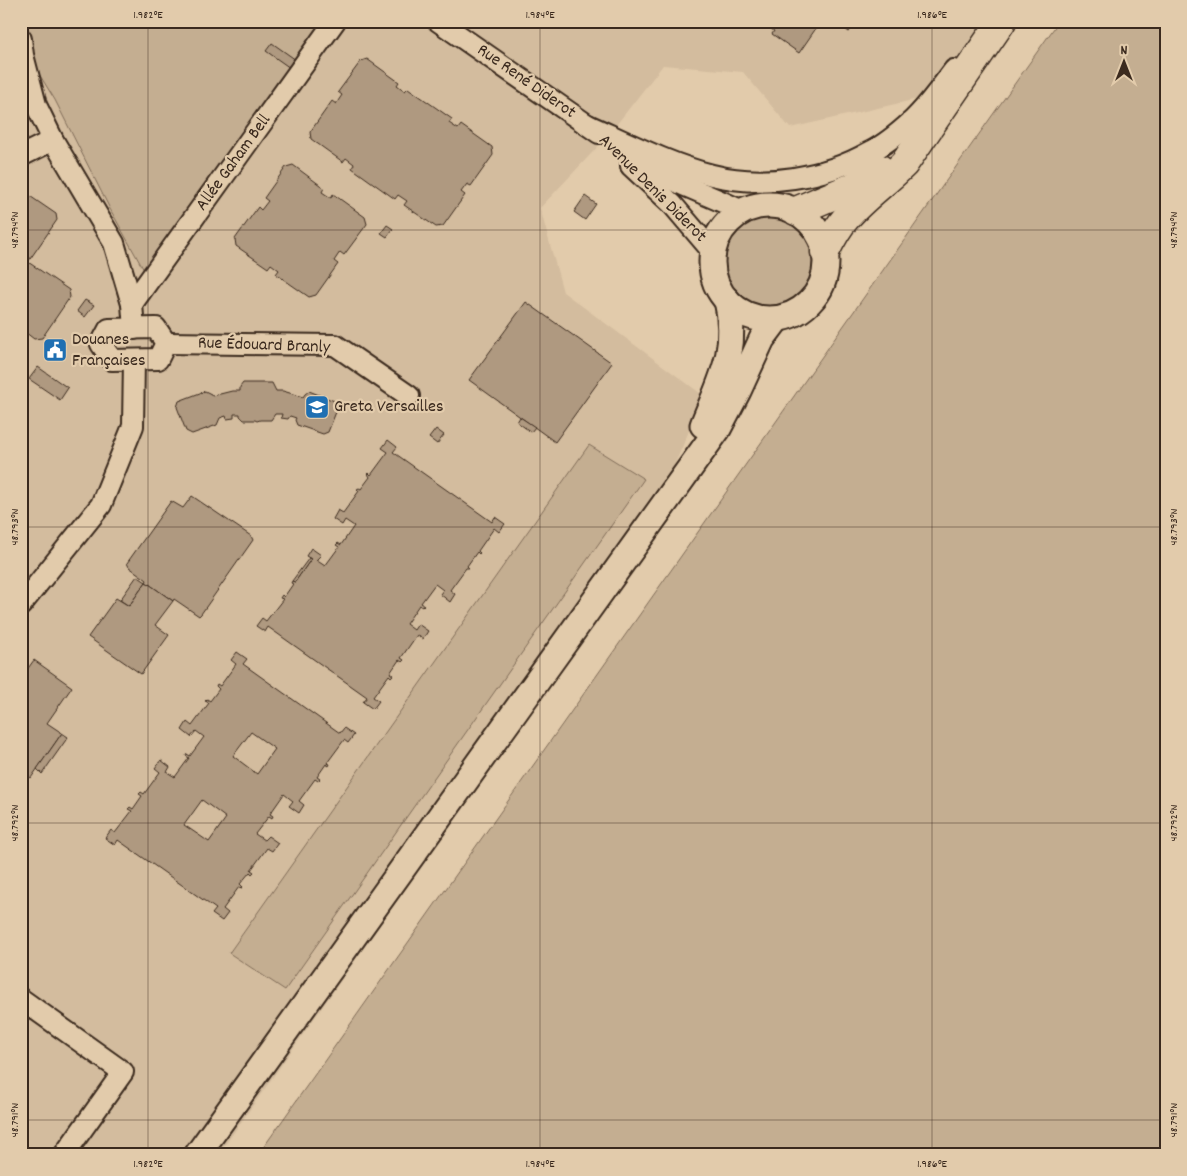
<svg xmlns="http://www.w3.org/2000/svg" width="1187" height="1176" font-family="Dekko,sans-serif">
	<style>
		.built { fill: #d3bc9e }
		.green { fill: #c4ae91; stroke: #806c58 }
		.building { fill: #af9980; stroke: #3b2a1e; fill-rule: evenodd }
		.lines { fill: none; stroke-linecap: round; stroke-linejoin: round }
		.minor-casing { stroke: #3b2a1e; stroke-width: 24 }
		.major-casing { stroke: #3b2a1e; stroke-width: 29 }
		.highway-casing { stroke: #3b2a1e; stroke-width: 31 }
		.minor { stroke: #e2cbab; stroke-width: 20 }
		.major { stroke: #e2cbab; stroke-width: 25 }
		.highway { stroke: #e2cbab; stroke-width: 28 }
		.ticks { fill: none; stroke: #3b2a1e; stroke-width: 1; stroke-opacity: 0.45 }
		.labels { text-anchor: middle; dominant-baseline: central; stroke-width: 4.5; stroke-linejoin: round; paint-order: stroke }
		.street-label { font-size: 18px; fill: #3b2a1e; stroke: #e2cbab }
		.poi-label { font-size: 18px; fill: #3b2a1e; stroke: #e2cbab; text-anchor: start }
		.neatline { fill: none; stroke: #3b2a1e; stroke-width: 2 }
		.ticks-label { font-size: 12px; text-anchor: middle; fill: #3b2a1e }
	</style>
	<rect width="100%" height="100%" fill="#e2cbab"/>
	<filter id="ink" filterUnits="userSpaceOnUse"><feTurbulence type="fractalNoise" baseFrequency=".02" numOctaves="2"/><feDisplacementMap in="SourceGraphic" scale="10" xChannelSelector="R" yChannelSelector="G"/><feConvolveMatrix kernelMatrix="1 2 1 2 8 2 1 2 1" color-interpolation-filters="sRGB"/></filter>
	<g filter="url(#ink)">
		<path class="built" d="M21,21H1017L970,87L790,128L743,72L663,65L606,138L540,208L563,292L704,396L628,573L218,1155H21Z"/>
		<g class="green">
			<path d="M27,21H327L145,272L110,209L55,100L36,69Z"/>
			<path d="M1059,21H1166V1155H258Z"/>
			<circle cx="768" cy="262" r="44"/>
			<path d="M589,445L644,479L285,990L229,953Z"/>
		</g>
		<g class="building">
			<path d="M759,21H821L799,53L772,34L774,31Z"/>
			<path d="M834,21H856L849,32Z"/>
			<path d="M272,43L296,60L290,68L266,51Z"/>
			<path d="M367,59L399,82L397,85L405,91L408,88L452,119L449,123L458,129L461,125L492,147L493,155L471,186L467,184L461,192L465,195L443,226L436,227L404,205L407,201L398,195L395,199L352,168L354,164L346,158L343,162L311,139L310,132L332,101L336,104L342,95L338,92L361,61Z"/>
			<path d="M293,165L324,188L322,192L331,198L333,194L365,217L367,224L344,255L340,252L334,261L338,264L316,295L309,297L276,274L279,270L271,264L268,268L236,246L235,239L258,207L261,210L268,201L264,198L286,167Z"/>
			<path d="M21,190L56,214L57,220L28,262L69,290L70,297L42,338L34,339L21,329Z"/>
			<path d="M585,196L596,204L585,220L574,212Z"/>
			<path d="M387,225L393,229L387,237L381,233Z"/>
			<path d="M85,300L94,305L85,317L77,311Z"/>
			<path d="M526,302L612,363L555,442L469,380Z"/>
			<path d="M38,367L68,388L60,400L29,379Z"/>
			<path d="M243,383H272L276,391H283L303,397L305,394L309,391L337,402L338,407L328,432L323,434L297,425L295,420L296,418L290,416L288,419L281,418L282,414H275L271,420H260L257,421L255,420H244L240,416V414H234V418L227,419L226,416L220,418L217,425L192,434L186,431L177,407L179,401L205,391L211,394L212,396L232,391H240V387Z"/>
			<path d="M520,417L535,427L531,432L517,422Z"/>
			<path d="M436,429L444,435L437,444L429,438Z"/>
			<path d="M388,440L397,447L393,452L492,522L495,517L505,524L499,532L494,528L478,551L480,553L479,554L477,552L467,566L469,568H466L450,590L455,594L450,602L440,594L443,590L435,584L421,603L424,605L422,607L419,605L406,624L414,630L418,624L428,631L423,639L417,635L401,658L404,660L402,662L399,660L390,673L393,675L391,677L389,675L373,697L379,701L373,709L363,702L367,697L268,627L265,632L256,626L262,618L266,621L283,599L280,598L282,595L284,597L293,584L291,583L292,581L295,582L311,559L306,556L311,548L321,555L316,560L325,566L339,547L336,545L338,543L341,545L354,526L345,520L342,525L333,519L338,510L343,513L359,491L357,489L359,488L361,489L370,477L368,474L369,473L371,475L388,452L382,448Z"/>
			<path d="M192,496L251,536L253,540L201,614L199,616L174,599L173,601L146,582L147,580L129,567L127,563L171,501L183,508Z"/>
			<path d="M309,558L311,559L295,582L292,581Z"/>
			<path d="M137,576L146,582L129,606L120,600Z"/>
			<path d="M146,582L173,601L155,625L169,635L141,674L88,637L116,598L129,606Z"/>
			<path d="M237,652L247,659L243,664L340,733L344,728L354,735L348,743L344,740L327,763L330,764L329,766L326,764L317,777L320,779L318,781L315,779L299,801L304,805L299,813L289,806L293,801L284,794L270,814L273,816L272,818L269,816L255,834L264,840L268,836L278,843L272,851L267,848L251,870L254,872L252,874L250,872L240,884L243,887L242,888L239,887L223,909L228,913L222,921L212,914L216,909L118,840L115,845L105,838L111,830L115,833L132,811L128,809L130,807L133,809L142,796L139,794L141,792L144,794L160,772L155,768L161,760L170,767L167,772L175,777L189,758L186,756L187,754L190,756L204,737L196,731L191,737L182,730L187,722L192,726L209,703L205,701L207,699L210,701L219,689L216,686L217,684L220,686L236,664L231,660ZM251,732L275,749L257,774L233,756ZM202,800L226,818L209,842L184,825Z"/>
			<path d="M34,660L72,687L47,723L62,733L31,778L21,771V678Z"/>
			<path d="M62,733L68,737L42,774L37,769Z"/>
		</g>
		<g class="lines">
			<defs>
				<g id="minor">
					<path d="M438,21L599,133"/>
					<path d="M21,39L23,55L36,105L53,140L114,243L132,304L134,329"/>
					<path d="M588,125C628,143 669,164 712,175C763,188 825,178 870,152C886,144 900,132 913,120C929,105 941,87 954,70"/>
					<path d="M21,156L53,140"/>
					<path d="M634,156C649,166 664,176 681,184C701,193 722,201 742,211"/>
					<path d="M631,166L672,204L712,251"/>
					<path d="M132,304L335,21"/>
					<path d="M156,328L166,343L158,359L112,360L101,344L109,329Z"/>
					<path d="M166,343L335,345L409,396"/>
					<path d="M21,605L101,505L133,426L134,360"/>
					<path d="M21,999L123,1072L64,1155"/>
				</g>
				<g id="major">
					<circle cx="769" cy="262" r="57"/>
					<path d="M703,425C721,379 739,352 727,300"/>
					<path d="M197,1155L718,429L738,391L762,339L777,319"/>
				</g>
				<g id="highway">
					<path d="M796,211L853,187L880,169"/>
					<path d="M825,252C831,240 837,228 846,218C863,198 885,183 904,164L1002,21"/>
				</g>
			</defs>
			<use href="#minor" class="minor-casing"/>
			<use href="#major" class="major-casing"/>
			<use href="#highway" class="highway-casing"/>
			<use href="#minor" class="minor"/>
			<use href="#major" class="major"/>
			<use href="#highway" class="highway"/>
		</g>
	</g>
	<path class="ticks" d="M148,21V1155M540,21V1155M932,21V1155M21,230H1166M21,527H1166M21,823H1166M21,1120H1166"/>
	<defs>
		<symbol id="civic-square" viewBox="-11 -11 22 22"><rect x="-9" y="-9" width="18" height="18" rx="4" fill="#1f6fb2" stroke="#e2cbab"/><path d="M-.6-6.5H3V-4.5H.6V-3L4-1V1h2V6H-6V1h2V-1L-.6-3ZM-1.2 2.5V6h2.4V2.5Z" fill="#fff"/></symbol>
		<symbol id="university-square" viewBox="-11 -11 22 22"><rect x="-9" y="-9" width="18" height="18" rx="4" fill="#1f6fb2" stroke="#e2cbab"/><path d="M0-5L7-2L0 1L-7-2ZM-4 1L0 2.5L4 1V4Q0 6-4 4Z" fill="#fff"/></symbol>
	</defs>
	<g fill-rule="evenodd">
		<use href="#civic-square" x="41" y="336" width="28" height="28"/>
		<use href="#university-square" x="303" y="393" width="28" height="28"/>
	</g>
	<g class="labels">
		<g class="street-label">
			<text transform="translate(526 82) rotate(35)">Rue René Diderot</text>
			<text transform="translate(234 163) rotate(-54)">Allée Gaham Bell</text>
			<text transform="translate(652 189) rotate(45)">Avenue Denis Diderot</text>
			<text transform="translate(264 346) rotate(2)">Rue Édouard Branly</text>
		</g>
		<g class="poi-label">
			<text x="72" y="340">Douanes<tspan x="72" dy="21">Françaises</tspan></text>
			<text x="334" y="407">Greta Versailles</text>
		</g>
	</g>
	<rect width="1187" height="1176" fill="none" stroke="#e2cbab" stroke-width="55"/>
	<g transform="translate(1124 62)" stroke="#e2cbab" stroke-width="4" paint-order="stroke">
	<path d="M0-4L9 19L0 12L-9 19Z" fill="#3b2a1e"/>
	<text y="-8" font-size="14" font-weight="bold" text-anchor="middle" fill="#3b2a1e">N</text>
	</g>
	<rect x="28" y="28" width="1132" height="1120" class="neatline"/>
	<g class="ticks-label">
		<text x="148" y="18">1.982°E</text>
		<text x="540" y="18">1.984°E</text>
		<text x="932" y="18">1.986°E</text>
		<text transform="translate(14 230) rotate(-90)" y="4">48.794°N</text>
		<text transform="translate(1173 230) rotate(-90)" y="4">48.794°N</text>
		<text transform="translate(14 527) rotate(-90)" y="4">48.793°N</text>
		<text transform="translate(1173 527) rotate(-90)" y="4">48.793°N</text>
		<text transform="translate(14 823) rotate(-90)" y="4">48.792°N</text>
		<text transform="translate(1173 823) rotate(-90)" y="4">48.792°N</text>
		<text transform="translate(14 1120) rotate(-90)" y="4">48.791°N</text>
		<text transform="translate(1173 1120) rotate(-90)" y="4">48.791°N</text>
		<text x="148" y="1167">1.982°E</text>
		<text x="540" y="1167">1.984°E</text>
		<text x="932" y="1167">1.986°E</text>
	</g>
</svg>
